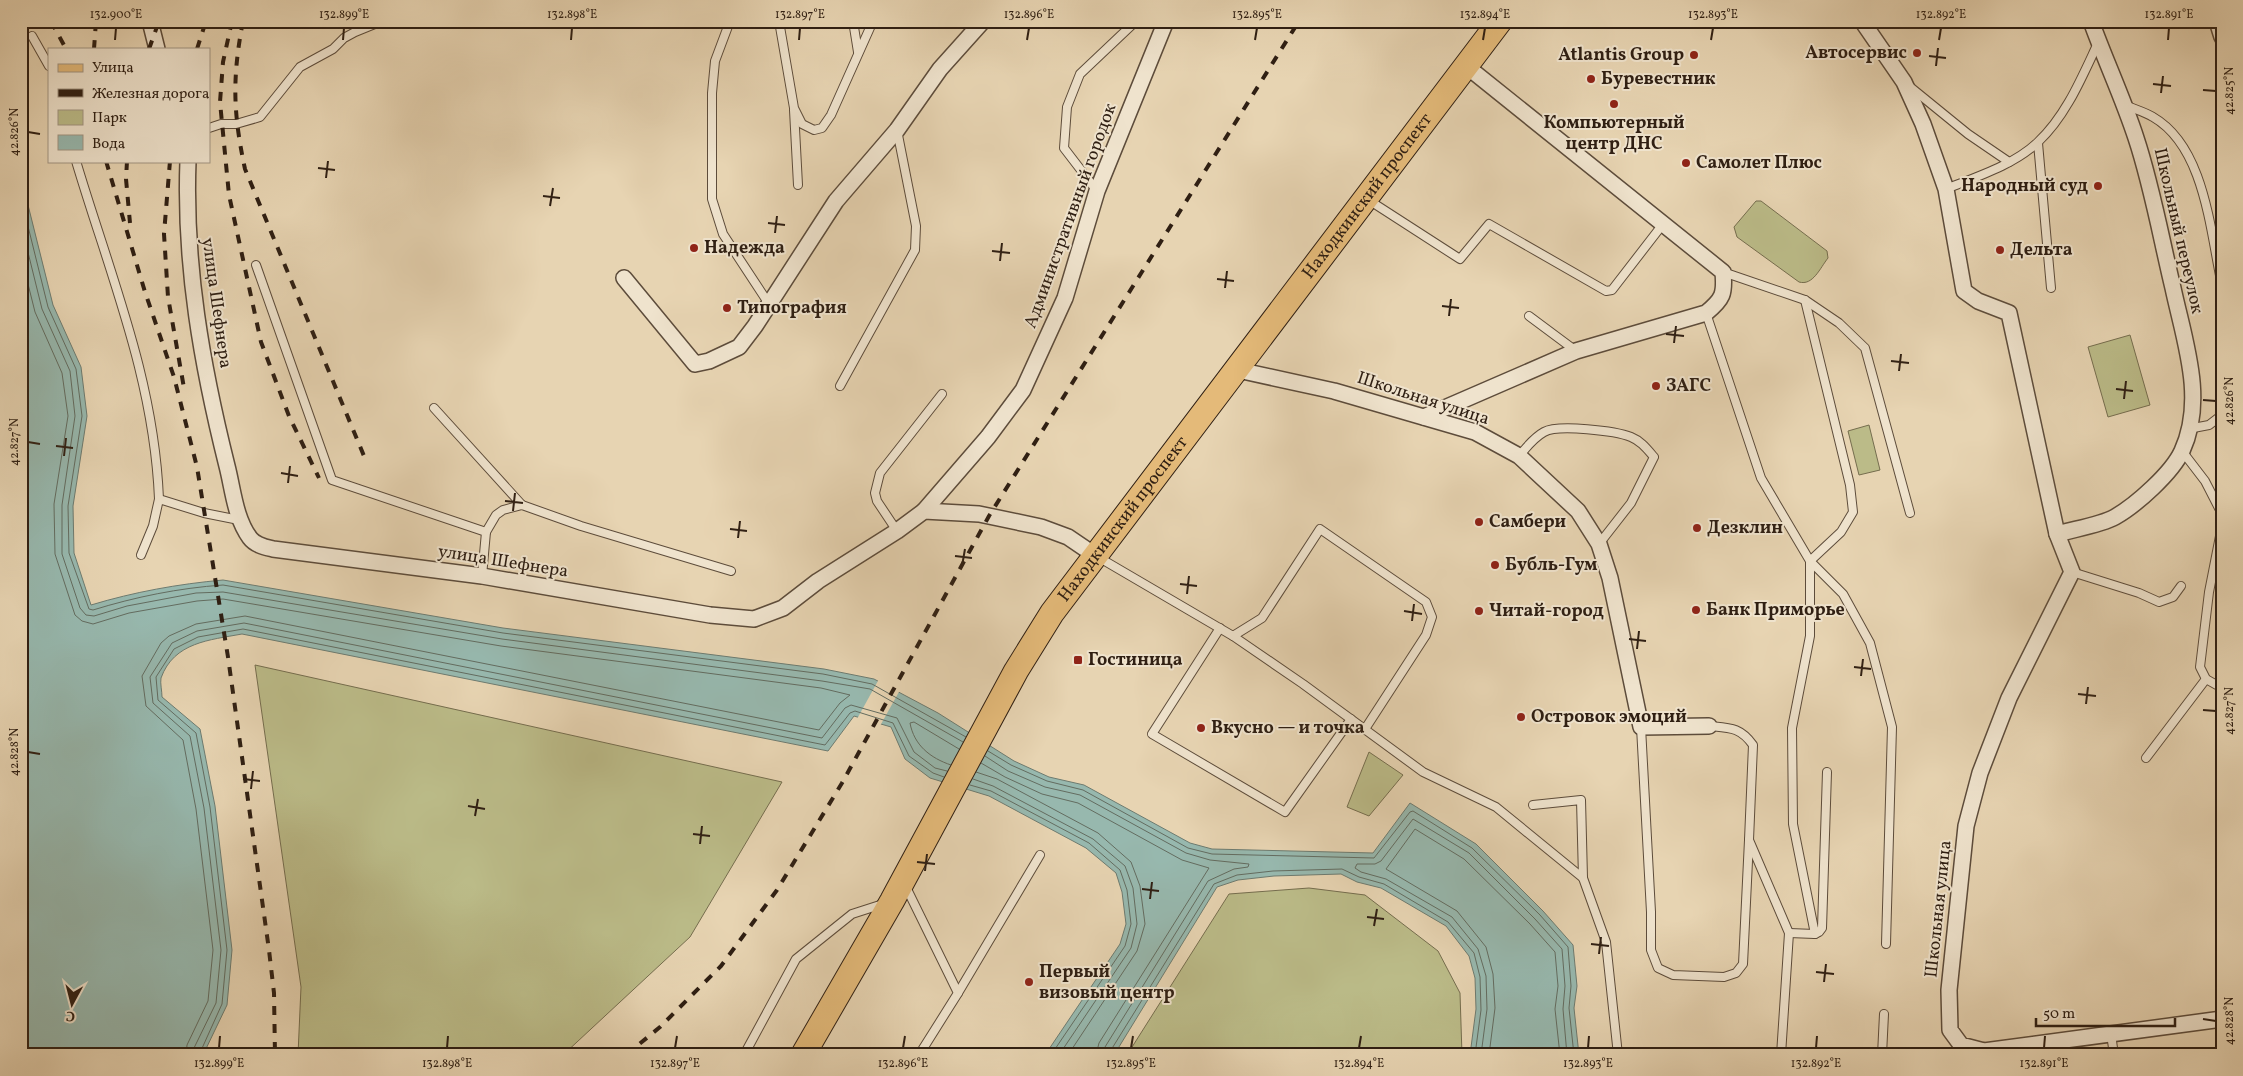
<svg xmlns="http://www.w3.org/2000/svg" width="2243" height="1076" font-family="Vollkorn,serif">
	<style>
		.green { fill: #bb8; stroke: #756d4e }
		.water { fill: #97b8ae; stroke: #6d7b70 }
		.pier { fill: #e7d4b2 }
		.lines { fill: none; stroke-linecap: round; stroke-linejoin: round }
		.shore { stroke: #636c60; stroke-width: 1 }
		.service-casing { stroke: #5d4c3b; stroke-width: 10 }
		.minor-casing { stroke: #5d4c3b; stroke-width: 18 }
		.primary-casing { stroke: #2f1f13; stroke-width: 26 }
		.service { stroke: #efe3cd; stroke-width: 8 }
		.minor { stroke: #efe3cd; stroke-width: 15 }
		.primary { stroke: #e4ba79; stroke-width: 24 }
		.rail { stroke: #2f1f13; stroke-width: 4; stroke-dasharray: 9 9; stroke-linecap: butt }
		.ticks { fill: none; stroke: #2f1f13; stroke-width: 2 }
		.poi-dot { fill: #8f2418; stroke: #efe3cd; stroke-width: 2 }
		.labels { text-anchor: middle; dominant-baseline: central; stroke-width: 4; stroke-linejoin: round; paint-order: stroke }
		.poi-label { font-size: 18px; font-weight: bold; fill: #2f1f13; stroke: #efe3cd; text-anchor: start }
		.street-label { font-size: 18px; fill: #2f1f13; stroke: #efe3cd }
		.neatline { fill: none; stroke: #2f1f13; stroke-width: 2 }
		.ticks-label { font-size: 12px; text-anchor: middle; fill: #2f1f13 }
	</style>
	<rect width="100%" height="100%" fill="#e7d4b2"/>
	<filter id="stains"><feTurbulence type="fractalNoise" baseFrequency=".004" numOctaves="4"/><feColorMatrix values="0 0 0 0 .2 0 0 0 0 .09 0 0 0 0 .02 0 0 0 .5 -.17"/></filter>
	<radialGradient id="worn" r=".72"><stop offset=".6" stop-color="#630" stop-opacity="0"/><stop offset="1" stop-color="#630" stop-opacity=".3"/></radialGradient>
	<g class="green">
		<path d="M1756,201H1761L1827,251L1828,258C1820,268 1813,286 1799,282L1737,237L1734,227Z"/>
		<path d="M2130,335L2150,405L2108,417L2088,347Z"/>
		<path d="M1869,425L1880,470L1859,475L1848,431Z"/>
		<path d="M255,665L782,782L690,937L563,1055H298L301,987Z"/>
		<path d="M1369,752L1403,775L1369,816L1347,807Z"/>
		<path d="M1309,888L1365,895L1438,951L1460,993L1462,1055H1127L1229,894Z"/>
	</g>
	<path class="water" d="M21,177L53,305L81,367L87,416L73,506L74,553L91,605C134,592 178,584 223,580L503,628L824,669L874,679L938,713L1014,761L1049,777L1084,785L1190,843L1212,849L1373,853L1410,803L1476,844L1543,911L1573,945L1577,986L1574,1008L1579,1055H1470L1476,1009L1475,978L1469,956L1446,926L1381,888L1357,882L1341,874L1274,876L1238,880L1217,887L1114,1055H1045L1120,944L1126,924L1122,892L1116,873L1086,848L989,796L930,778L905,759L891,727L854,716L828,751L242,634C210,640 174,642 161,678C160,683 162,691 162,697L200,729L215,806L232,950L227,1005L203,1055H21Z"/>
	<path class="pier" d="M879,679L900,690L880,726L857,719Z"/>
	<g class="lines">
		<g class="shore">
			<path d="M21,198L48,307L76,369L82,416L68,506L69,553L89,609L93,610C135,597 179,588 223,585L503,633L823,674L872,684L966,737"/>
			<path d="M21,224L42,309L70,371L75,416L62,505V554L80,608L86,615L94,616L127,606L196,593L223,592L502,639L822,681L870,689L963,742"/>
			<path d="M21,256L35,312L62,373L68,416L54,504L55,554L75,615L82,621L93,624L129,613L197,601L223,599L501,646L821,688L850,695L840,703L819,730L245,616L196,624L169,636L161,643L142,676L146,706L183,740L196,809L213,950L208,1001L187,1045L186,1055"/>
			<path d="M988,751L1011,765L1047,781L1083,790L1188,848L1212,854L1374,858L1410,812L1413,811L1472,848L1540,915L1568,947L1571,986L1569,1008L1574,1055"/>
			<path d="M985,756L1008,771L1045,787L1080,795L1186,853L1210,860L1249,864L1248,867L1234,869L1208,881L1105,1047L1103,1055"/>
			<path d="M981,763L1005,777L1042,794L1078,803L1182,860L1209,868L1099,1043L1096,1055"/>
			<path d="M951,765C930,758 914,745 910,723L914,722L959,749"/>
			<path d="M976,772L997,779L1098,833L1131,862L1140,886L1145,924L1137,951L1068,1055"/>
			<path d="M973,779L993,786L1093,839L1125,866L1133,888L1137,924L1131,948L1059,1055"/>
			<path d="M970,785L991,791L1089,843L1120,870L1127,890L1131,924L1125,946L1051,1055"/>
			<path d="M193,1055L194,1048L216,1003L221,950L204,808L190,736L153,703L150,677L172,643L197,631L244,623L822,738L845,708L851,705L897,718L914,752L935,768L947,771"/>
			<path d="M199,1055L222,1004L227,950L210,807L196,733L158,700L156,677L174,649L198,637L243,629L825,745L850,713L855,711L893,723L909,756L933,773L944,777"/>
			<path d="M1110,1055L1111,1050L1214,884L1237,875L1273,871L1342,869L1359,877L1384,884L1448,922L1474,953L1480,977L1481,1010L1475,1055"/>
			<path d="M1481,1055L1487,1009L1486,976L1478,949L1452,917L1386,879L1361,872L1355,868L1357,864H1375L1381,861L1413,819L1469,853L1535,919L1562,949L1565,986L1563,1009L1567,1055"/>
			<path d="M1489,1055L1495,1008L1493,974L1486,947L1457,911L1386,869L1415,829L1464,859L1530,924L1555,952L1558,986L1555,1009L1560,1055"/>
		</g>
		<defs>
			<g id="service">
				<path d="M730,21L715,61L712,93V199L723,234L769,304"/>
				<path d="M779,21L794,108L802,124L814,130L822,128L831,115L873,21"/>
				<path d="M853,21L858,52"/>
				<path d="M1620,24L1622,21"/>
				<path d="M32,36L49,66"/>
				<path d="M1909,86L1968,134L2009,162"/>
				<path d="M2125,105C2134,109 2145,112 2153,117C2205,147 2210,231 2222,285"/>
				<path d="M794,110L798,185"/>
				<path d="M209,128L221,124H236L260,117L300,67L333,49L344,38L355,32L382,21"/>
				<path d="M2038,143L2051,288"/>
				<path d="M76,161C110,275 154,378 159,499"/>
				<path d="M1946,189C1976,177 2014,165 2038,142C2066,116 2082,77 2098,43"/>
				<path d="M1097,191L1064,148L1067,107L1080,74L1136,21"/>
				<path d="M1367,199L1460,259L1489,224L1606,291L1612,290L1663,224"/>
				<path d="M256,265L332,480L486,532L482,576"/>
				<path d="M1723,272L1805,300L1839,323L1865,348L1910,513"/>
				<path d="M1805,300L1850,485L1853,512L1841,532L1810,561V636L1792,728L1793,824L1815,934"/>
				<path d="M1706,313L1761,478L1810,561L1843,594L1870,643L1892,727L1886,944"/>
				<path d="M1529,316L1576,351"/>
				<path d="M840,386L915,250L916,226L897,130"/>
				<path d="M434,408L522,505"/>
				<path d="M2188,429L2209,425L2222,415"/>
				<path d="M2182,451L2205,481L2222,514"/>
				<path d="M1519,456C1527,447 1533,438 1544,432C1558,424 1616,431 1631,437C1641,441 1647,449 1654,457L1631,503L1599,544"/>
				<path d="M2222,526L2209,592L2200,667L2206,679L2222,688"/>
				<path d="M897,531L877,501L875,493L880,473L942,394"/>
				<path d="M486,532L496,515L503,510L522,505L581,526L731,571"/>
				<path d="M141,555L153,526L159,499L204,513L239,520"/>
				<path d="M1098,557L1233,636L1262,618L1320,529L1426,602L1432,617L1426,635L1365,729"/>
				<path d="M2072,572L2139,593L2159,602L2173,597L2181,586"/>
				<path d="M1220,628L1152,734L1285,812L1351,719"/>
				<path d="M1233,636L1303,684L1423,772L1496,807L1583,878L1606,942L1618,1055"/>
				<path d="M1709,726C1730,728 1740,727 1753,745L1749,840L1789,933L1781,1055"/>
				<path d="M1641,727L1651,912V950L1658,968L1673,975L1724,977L1736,973L1743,964L1749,840"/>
				<path d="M2146,758L2206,679"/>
				<path d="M1533,805L1581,800L1583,878"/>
				<path d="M905,885L958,993L919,1055"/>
				<path d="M1789,933L1815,934L1819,932L1822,928L1827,772"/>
				<path d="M958,993L1040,855"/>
				<path d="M2111,1034L2114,1055"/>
				<path d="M744,1055L796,959L852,914L883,904"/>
				<path d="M1882,1055L1884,1014"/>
			</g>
			<g id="minor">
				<path d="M150,21L157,49"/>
				<path d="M1862,21L1904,82L1923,124L1946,189L1964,291L1978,301L2009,313L2057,534L2072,572L2009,698L1980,773L1966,826L1949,990L1950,1030L1961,1045L1984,1051L2222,1019"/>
				<path d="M2217,21L2222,37"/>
				<path d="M188,161C184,265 202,366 227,466C233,489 235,518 250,538C255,545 265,547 273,549L482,576L710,615L754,619L783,608L818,581L897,531L924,511L979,514L1041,527L1068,537L1096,556"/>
				<path d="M624,278L695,364L709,361L739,347L755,326L836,201L897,130L940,69L983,21"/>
				<path d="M1238,370L1334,391L1475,432L1519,456L1578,511L1599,544L1610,578L1641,727L1709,726"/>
				<path d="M1424,417L1576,351L1706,313C1723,299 1725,294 1723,272L1465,65"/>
				<path d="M924,511L988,437L1023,390L1065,298L1097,191L1166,21"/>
				<path d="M2057,534C2074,529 2101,525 2115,517C2136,505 2172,473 2182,451C2206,399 2184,340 2173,288C2161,238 2152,186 2136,138C2123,98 2105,60 2091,21"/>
			</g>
			<g id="primary">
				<path id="s1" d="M803,1055L892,901L1016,671L1052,613L1500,21"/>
			</g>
		</defs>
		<use href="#service" class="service-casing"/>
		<use href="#minor" class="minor-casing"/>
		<use href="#primary" class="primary-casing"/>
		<use href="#service" class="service"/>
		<use href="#minor" class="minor"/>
		<use href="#primary" class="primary"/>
		<g class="rail">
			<path d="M51,21L66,49"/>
			<path d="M232,21L223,62L220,102L229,195L261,342L289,416L319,478"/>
			<path d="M243,21C232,78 233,113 245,169L364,456"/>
			<path d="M94,49L96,21"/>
			<path d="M149,49L159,21"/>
			<path d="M197,49L206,21"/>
			<path d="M106,161L145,292L174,377L197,467L228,657L269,950L274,993L275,1055"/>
			<path d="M127,161L126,179L130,223"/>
			<path d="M170,161L164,234L168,297L184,388"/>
			<path d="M626,1055L660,1027L721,966L777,890L842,783L989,516L1299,21"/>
		</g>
	</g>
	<path class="ticks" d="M115,40L116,28M343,40L344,28M571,40L572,28M799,40L800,28M1027,40L1029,28M1255,40L1257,28M1483,40L1485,28M1711,40L1713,28M1939,40L1941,28M2168,40L2169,28M1929,56L1946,58M1936,66L1938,48M2153,84L2171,86M2203,90L2216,91M2161,93L2163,76M28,132L40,134M318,168L335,170M326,178L328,161M543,196L560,198M550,206L553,188M768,223L785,225M775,233L777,216M992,251L1010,253M1000,261L1002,243M1217,279L1234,281M1225,288L1227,271M1442,306L1459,308M1449,316L1451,299M1666,334L1684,336M1674,343L1676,326M1891,361L1909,363M1899,371L1901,354M2116,389L2133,391M2124,399L2126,381M2203,400L2216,401M28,442L40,444M56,446L73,448M64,456L66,438M281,473L298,476M288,483L290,466M505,501L523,503M513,511L515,493M730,529L747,531M738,538L740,521M955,556L972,558M962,566L965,549M1180,584L1197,586M1187,594L1189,576M1404,611L1422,614M1412,621L1414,604M1629,639L1646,641M1637,649L1639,631M1854,667L1871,669M1861,676L1863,659M2078,694L2096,696M2086,704L2088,687M2203,710L2216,711M28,752L40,754M243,779L260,781M251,789L253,771M468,806L485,809M475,816L478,799M693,834L710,836M700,844L702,826M917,862L935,864M925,871L927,854M1142,889L1159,891M1150,899L1152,882M1367,917L1384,919M1374,926L1377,909M1591,944L1609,946M1599,954L1601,937M1816,972L1834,974M1824,982L1826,964M2203,1019L2216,1021M219,1048L220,1036M447,1048L448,1036M675,1048L677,1036M903,1048L905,1036M1131,1048L1133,1036M1359,1048L1361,1036M1588,1048L1589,1036M1816,1048L1817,1036M2044,1048L2045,1036"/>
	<g class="poi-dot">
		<circle cx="1917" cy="53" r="5"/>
		<circle cx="1694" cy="55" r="5"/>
		<circle cx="1591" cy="79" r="5"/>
		<circle cx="1614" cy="104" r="5"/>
		<circle cx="1686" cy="163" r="5"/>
		<circle cx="2098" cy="186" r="5"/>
		<circle cx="694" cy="248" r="5"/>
		<circle cx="2000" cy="250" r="5"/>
		<circle cx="727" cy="308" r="5"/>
		<circle cx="1656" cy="386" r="5"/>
		<circle cx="1479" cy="522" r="5"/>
		<circle cx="1697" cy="528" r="5"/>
		<circle cx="1495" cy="565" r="5"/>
		<circle cx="1696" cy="610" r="5"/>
		<circle cx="1479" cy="611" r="5"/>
		<rect x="1073" y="655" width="10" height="10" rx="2.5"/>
		<circle cx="1521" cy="717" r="5"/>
		<circle cx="1201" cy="728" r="5"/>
		<circle cx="1029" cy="982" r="5"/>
	</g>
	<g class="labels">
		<g class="poi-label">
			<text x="1907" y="53" text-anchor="end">Автосервис</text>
			<text x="1684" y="55" text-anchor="end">Atlantis Group</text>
			<text x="1601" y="79">Буревестник</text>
			<text x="1614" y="123" text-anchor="middle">Компьютерный<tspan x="1614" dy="21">центр ДНС</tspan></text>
			<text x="1696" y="163">Самолет Плюс</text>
			<text x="2088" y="186" text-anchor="end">Народный суд</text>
			<text x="704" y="248">Надежда</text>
			<text x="2010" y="250">Дельта</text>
			<text x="737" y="308">Типография</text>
			<text x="1666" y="386">ЗАГС</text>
			<text x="1489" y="522">Самбери</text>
			<text x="1707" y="528">Дезклин</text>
			<text x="1505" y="565">Бубль-Гум</text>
			<text x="1706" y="610">Банк Приморье</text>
			<text x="1489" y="611">Читай-город</text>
			<text x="1088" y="660">Гостиница</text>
			<text x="1531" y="717">Островок эмоций</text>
			<text x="1211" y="728">Вкусно — и точка</text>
			<text x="1039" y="972">Первый<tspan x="1039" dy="21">визовый центр</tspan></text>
		</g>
		<g class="street-label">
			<text stroke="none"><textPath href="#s1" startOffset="1030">Находкинский проспект</textPath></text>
			<text transform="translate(1071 216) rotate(-70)">Административный городок</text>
			<text transform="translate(2178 231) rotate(77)">Школьный переулок</text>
			<text transform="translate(216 303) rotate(82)">улица Шефнера</text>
			<text transform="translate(1423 399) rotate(18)">Школьная улица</text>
			<text stroke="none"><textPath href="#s1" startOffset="625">Находкинский проспект</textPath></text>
			<text transform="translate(503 562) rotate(9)">улица Шефнера</text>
			<text transform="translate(1939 909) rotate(-84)">Школьная улица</text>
		</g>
	</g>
	<rect width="2243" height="1076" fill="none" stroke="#e7d4b2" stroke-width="55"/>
	<rect x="48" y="48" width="162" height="115" fill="#efe3cd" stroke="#a29583"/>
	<rect x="58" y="64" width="25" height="8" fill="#e4ba79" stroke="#a29583"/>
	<text x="92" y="72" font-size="15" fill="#2f1f13">Улица</text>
	<rect x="58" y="89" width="25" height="8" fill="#2f1f13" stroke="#a29583"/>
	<text x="92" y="98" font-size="15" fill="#2f1f13">Железная дорога</text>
	<rect x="58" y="110" width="25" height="15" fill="#bbbb88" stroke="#a29583"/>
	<text x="92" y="122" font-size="15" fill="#2f1f13">Парк</text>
	<rect x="58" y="135" width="25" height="15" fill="#97b8ae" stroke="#a29583"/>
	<text x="92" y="148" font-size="15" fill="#2f1f13">Вода</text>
	<g transform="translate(72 1004) rotate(187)" stroke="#efe3cd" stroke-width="4" paint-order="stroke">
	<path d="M0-4L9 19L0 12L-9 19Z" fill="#2f1f13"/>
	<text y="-8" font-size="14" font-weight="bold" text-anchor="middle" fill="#2f1f13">С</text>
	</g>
	<path d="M2036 1018v8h139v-8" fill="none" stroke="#2f1f13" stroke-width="2.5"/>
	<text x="2043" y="1018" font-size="15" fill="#2f1f13" stroke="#efe3cd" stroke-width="4" paint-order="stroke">50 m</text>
	<rect x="28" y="28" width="2188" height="1020" class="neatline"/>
	<g class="ticks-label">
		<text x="116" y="18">132.900°E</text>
		<text x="344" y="18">132.899°E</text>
		<text x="572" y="18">132.898°E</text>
		<text x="800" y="18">132.897°E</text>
		<text x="1029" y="18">132.896°E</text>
		<text x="1257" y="18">132.895°E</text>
		<text x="1485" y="18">132.894°E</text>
		<text x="1713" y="18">132.893°E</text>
		<text x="1941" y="18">132.892°E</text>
		<text x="2169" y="18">132.891°E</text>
		<text transform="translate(2229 91) rotate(-90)" y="4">42.825°N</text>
		<text transform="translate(14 132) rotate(-90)" y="4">42.826°N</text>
		<text transform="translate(2229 401) rotate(-90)" y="4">42.826°N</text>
		<text transform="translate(14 442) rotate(-90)" y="4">42.827°N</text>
		<text transform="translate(2229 711) rotate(-90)" y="4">42.827°N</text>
		<text transform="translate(14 752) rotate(-90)" y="4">42.828°N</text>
		<text transform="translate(2229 1021) rotate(-90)" y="4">42.828°N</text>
		<text x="219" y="1067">132.899°E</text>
		<text x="447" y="1067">132.898°E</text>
		<text x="675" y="1067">132.897°E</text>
		<text x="903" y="1067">132.896°E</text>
		<text x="1131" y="1067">132.895°E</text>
		<text x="1359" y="1067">132.894°E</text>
		<text x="1588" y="1067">132.893°E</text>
		<text x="1816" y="1067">132.892°E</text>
		<text x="2044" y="1067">132.891°E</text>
	</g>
	<rect width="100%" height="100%" filter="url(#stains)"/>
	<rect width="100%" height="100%" fill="url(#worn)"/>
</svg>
